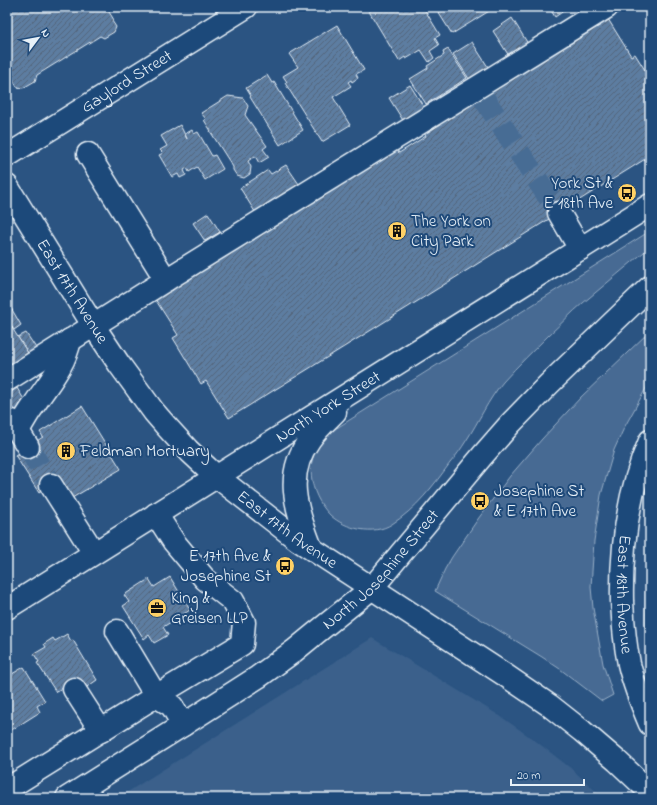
<svg xmlns="http://www.w3.org/2000/svg" width="657" height="805" font-family="'Indie Flower',sans-serif">
	<style>
		.built { fill: #3a608b }
		.grass { fill: #476b93; stroke: #98aec6 }
		.park { fill: url(#park-dots); stroke: #98aec6 }
		.building { fill: url(#building-hatch); stroke: #e8f1f8 }
		.lines { fill: none; stroke-linecap: round; stroke-linejoin: round }
		.minor-tunnel { stroke: #476c94; stroke-width: 22; stroke-dasharray: 22 11; stroke-linecap: butt }
		.minor-casing { stroke: #e8f1f8; stroke-width: 25 }
		.major-casing { stroke: #e8f1f8; stroke-width: 25 }
		.minor { stroke: #1f4a7a; stroke-width: 22 }
		.major { stroke: #1f4a7a; stroke-width: 22 }
		.labels { text-anchor: middle; dominant-baseline: central; stroke-width: 4; stroke-linejoin: round; paint-order: stroke }
		.street-label { font-size: 17px; fill: #e8f1f8; stroke: #1f4a7a }
		.poi-label { font-size: 17px; fill: #e8f1f8; stroke: #1f4a7a; text-anchor: start }
	</style>
	<defs>
		<pattern id="park-dots" width="8" height="8" patternUnits="userSpaceOnUse"><rect width="8" height="8" fill="#476b93"/><path d="M2 2h.1M6 6h.1" fill="none" stroke="#6281a3" stroke-width="1.8" stroke-linecap="round"/></pattern>
		<pattern id="building-hatch" width="6" height="6" patternUnits="userSpaceOnUse"><rect width="6" height="6" fill="#5d7da1"/><path d="M-1 1l2-2M0 6l6-6M5 7l2-2" fill="none" stroke="#53657a"/></pattern>
	</defs>
	<rect width="100%" height="100%" fill="#2b5482"/>
	<filter id="ink" filterUnits="userSpaceOnUse"><feTurbulence type="fractalNoise" baseFrequency=".025" numOctaves="2"/><feDisplacementMap in="SourceGraphic" scale="8" xChannelSelector="R" yChannelSelector="G"/><feConvolveMatrix kernelMatrix="1 2 1 2 8 2 1 2 1" color-interpolation-filters="sRGB"/></filter>
	<g filter="url(#ink)">
		<path class="built" d="M372,638L500,716L537,742L573,770L603,798H118Z"/>
		<g class="grass">
			<path d="M650,231V247C628,266 605,284 583,303C571,313 561,324 550,334C534,350 518,365 503,382C488,400 479,421 466,441C461,449 456,456 450,463C434,485 416,509 392,524C374,536 345,529 330,515C309,494 303,458 325,436C330,432 335,429 340,426Z"/>
			<path d="M650,331V381L624,428L614,450L601,495L594,541L591,587L593,608L603,664L613,695L602,701L560,669L542,657L435,591L445,569L452,557L478,519L510,476L542,439L581,397Z"/>
		</g>
		<path class="park" d="M650,523V647L645,623L646,560Z"/>
		<g class="building">
			<path d="M7,7H106L114,20L112,21L116,27L114,32L104,38L100,36L37,75L35,81L23,88L17,87L7,69Z"/>
			<path d="M368,7H423L440,35L435,38L439,45L430,51L434,58L429,62L421,50L406,59L405,57L399,61L367,8Z"/>
			<path d="M435,7H493L494,8L452,34Z"/>
			<path d="M549,7H563L565,10L555,17Z"/>
			<path d="M512,18L530,47L511,59L493,31Z"/>
			<path d="M608,19L631,56L635,54L650,78V156L373,329L229,418L206,381L201,384L173,338L178,335L155,299L397,150L399,153L426,136L424,133L538,63Z"/>
			<path d="M337,25L364,70L356,74L358,78L352,82L351,80L348,82L351,86L333,97L350,125L322,142L285,83L287,82L283,76L298,67L289,54Z"/>
			<path d="M472,42L490,70L471,82L453,54Z"/>
			<path d="M448,49L467,78L426,104L410,79L428,68L427,66L444,55L443,52Z"/>
			<path d="M267,75L272,83L274,82L303,130L280,145L250,97L251,96L246,88Z"/>
			<path d="M410,85L425,109L404,122L389,98Z"/>
			<path d="M228,96L243,98L248,106L245,115L267,146L263,149L269,157L259,163L255,156L248,161L251,167L250,174L244,178L237,176L233,170V167L210,131H211L204,120L206,119L201,113Z"/>
			<path d="M180,125L187,139L185,134L192,130L194,134L198,132L212,156L215,155L223,169L205,180L197,167L189,172L187,168L184,170L186,175L180,178L178,174L172,177L159,155L163,153L160,150L167,146L161,136Z"/>
			<path d="M286,165L301,187L257,215L240,188L268,170L271,174Z"/>
			<path d="M208,213L220,232L205,241L193,223Z"/>
			<path d="M11,308L21,325L14,330L7,320V311Z"/>
			<path d="M7,320L30,356L7,370Z"/>
			<path d="M26,333L38,351L30,356L18,337Z"/>
			<path d="M17,388L25,401L19,405L24,413L7,424V393L10,391L11,392Z"/>
			<path d="M82,406L121,469L72,498L67,489L62,493L56,482L39,493L15,455L43,437L40,432Z"/>
			<path d="M170,577L190,610L163,627L168,635L154,643L149,635L144,639L123,606L129,602L124,595L149,579L154,587Z"/>
			<path d="M67,634L71,641L73,640L97,680L81,691L73,678L63,685L64,686L56,692L37,663L39,662L34,654L46,647L44,644L53,638L55,641Z"/>
			<path d="M24,667L45,701L37,706L40,712L10,731L7,726V670L9,668L12,674Z"/>
		</g>
		<g class="lines">
			<g class="minor-tunnel">
				<path d="M483,97L559,213"/>
				<path d="M28,447L51,485"/>
			</g>
			<defs>
				<g id="minor">
					<path d="M88,154L166,280"/>
					<path id="s1" d="M7,156L246,7"/>
					<path d="M559,213L580,249"/>
					<path d="M7,380L166,280L607,7"/>
					<path d="M12,421L28,447"/>
					<path d="M18,431C23,422 28,413 34,405C49,382 64,367 70,340"/>
					<path d="M51,485L94,553"/>
					<path d="M117,631L156,696L172,706L183,725"/>
					<path d="M74,689L101,731"/>
					<path d="M7,789L156,696L242,644L244,622L233,601L205,579L174,542L156,514"/>
				</g>
				<g id="major">
					<path id="s2" d="M7,186L93,325L119,364L154,412L167,427L188,450L216,476L298,540L505,675L549,705L582,731L617,761L650,792"/>
					<path id="s3" d="M650,441C628,491 621,546 622,601C623,622 625,644 629,664C634,685 642,705 650,724"/>
					<path d="M311,548C297,510 283,476 310,439C317,429 326,421 335,412"/>
					<path id="s4" d="M7,608L650,205"/>
					<path id="s5" d="M67,798L183,725L258,677L294,651L316,633L372,588L483,455L511,423L549,384L650,287"/>
				</g>
			</defs>
			<use href="#minor" class="minor-casing"/>
			<use href="#major" class="major-casing"/>
			<use href="#minor" class="minor"/>
			<use href="#major" class="major"/>
		</g>
	</g>
	<defs>
		<symbol id="bus-disc" viewBox="-11 -11 22 22"><circle r="9.5" fill="#ffd166" stroke="#1f4a7a"/><path d="M-5-6H5V4H4V6H2V4H-2V6H-4V4H-5ZM-3.5-4V0h7V-4ZM-3.5 1.2v1.5H-2V1.2ZM2 1.2v1.5H3.5V1.2Z" fill="#111"/></symbol>
		<symbol id="building-disc" viewBox="-11 -11 22 22"><circle r="9.5" fill="#ffd166" stroke="#1f4a7a"/><path d="M-4-6H4V6H1V3H-1V6H-4ZM-2.5-4.3h1.7v1.8h-1.7ZM.8-4.3h1.7v1.8H.8ZM-2.5-1h1.7V.8h-1.7ZM.8-1h1.7V.8H.8Z" fill="#111"/></symbol>
		<symbol id="office-disc" viewBox="-11 -11 22 22"><circle r="9.5" fill="#ffd166" stroke="#1f4a7a"/><path d="M-6-3h4V-5.5h4V-3h4V5H-6ZM-1-4.5V-3h2v-1.5ZM-6 0V1H6V0Z" fill="#111"/></symbol>
	</defs>
	<g fill-rule="evenodd">
		<use href="#bus-disc" x="616" y="182" width="22" height="22"/>
		<use href="#building-disc" x="386" y="220" width="22" height="22"/>
		<use href="#building-disc" x="55" y="440" width="22" height="22"/>
		<use href="#bus-disc" x="469" y="490" width="22" height="22"/>
		<use href="#bus-disc" x="274" y="555" width="22" height="22"/>
		<use href="#office-disc" x="146" y="597" width="22" height="22"/>
	</g>
	<g class="labels">
		<g class="street-label">
			<text stroke="none"><textPath href="#s1" startOffset="141">Gaylord Street</textPath></text>
			<text stroke="none"><textPath href="#s2" startOffset="124">East 17th Avenue</textPath></text>
			<text stroke="none"><textPath href="#s4" startOffset="379">North York Street</textPath></text>
			<text stroke="none"><textPath href="#s2" startOffset="448">East 17th Avenue</textPath></text>
			<text stroke="none"><textPath href="#s5" startOffset="390">North Josephine Street</textPath></text>
			<text stroke="none"><textPath href="#s3" startOffset="157">East 18th Avenue</textPath></text>
		</g>
		<g class="poi-label">
			<text x="613" y="183" text-anchor="end">York St &amp;<tspan x="613" dy="20">E 18th Ave</tspan></text>
			<text x="411" y="221">The York on<tspan x="411" dy="20">City Park</tspan></text>
			<text x="80" y="451">Feldman Mortuary</text>
			<text x="494" y="491">Josephine St<tspan x="494" dy="20">&amp; E 17th Ave</tspan></text>
			<text x="271" y="556" text-anchor="end">E 17th Ave &amp;<tspan x="271" dy="20">Josephine St</tspan></text>
			<text x="171" y="598">King &amp;<tspan x="171" dy="20">Greisen LLP</tspan></text>
		</g>
	</g>
	<rect width="657" height="805" fill="none" stroke="#1f4a7a" stroke-width="24"/>
	<rect x="12" y="12" width="633" height="781" fill="none" stroke="#e8f1f8" stroke-width="1.5" filter="url(#ink)"/>
	<g transform="translate(38 38) rotate(58)" stroke="#1f4a7a" stroke-width="3" paint-order="stroke">
	<path d="M0-3L7 15L0 10L-7 15Z" fill="#e8f1f8"/>
	<text y="-6" font-size="11" font-weight="bold" text-anchor="middle" fill="#e8f1f8">N</text>
	</g>
	<path d="M511 779v6h73v-6" fill="none" stroke="#e8f1f8" stroke-width="2"/>
	<text x="517" y="779" font-size="12" fill="#e8f1f8" stroke="#1f4a7a" stroke-width="3" paint-order="stroke">20 m</text>
</svg>
